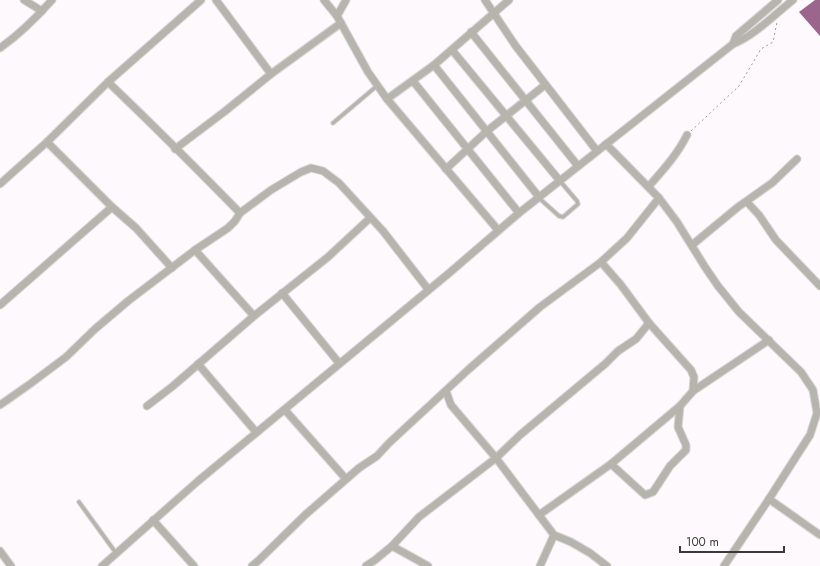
<svg xmlns="http://www.w3.org/2000/svg" width="820" height="566" font-family="Jost,sans-serif">
	<style>
		.building { fill: #9a668c }
		.lines { fill: none; stroke-linecap: round; stroke-linejoin: round }
		.lane-casing { stroke: #dad6d9; stroke-width: 5.5 }
		.street-casing { stroke: #dad6d9; stroke-width: 9 }
		.path { stroke: #9d989c; stroke-width: 1; stroke-dasharray: 2 3; stroke-linecap: butt }
		.lane { stroke: #b5b5ad; stroke-width: 3.5 }
		.street { stroke: #b5b5ad; stroke-width: 7 }
	</style>
	<rect width="100%" height="100%" fill="#fdf9fc"/>
	<path class="building" d="M815,0H820V36L799,12Z"/>
	<g class="lines">
		<defs>
			<g id="lane">
				<path d="M333,123L378,85"/>
				<path d="M539,198L559,216L563,217L578,204L577,201L560,181"/>
				<path d="M79,502L116,553"/>
			</g>
			<g id="street">
				<path d="M24,0L42,11"/>
				<path d="M216,0L271,74"/>
				<path d="M324,0L337,16L368,72L387,99L498,230"/>
				<path d="M485,0L515,45L597,151"/>
				<path d="M337,16L346,0"/>
				<path d="M471,32L578,166"/>
				<path d="M733,44L736,36L778,0"/>
				<path d="M0,48C20,34 36,18 52,0"/>
				<path d="M452,50L560,181"/>
				<path d="M434,65L539,197"/>
				<path d="M413,81L519,213"/>
				<path d="M108,82C153,125 197,169 240,213"/>
				<path d="M387,99L434,65L509,0"/>
				<path d="M47,142L112,207L136,228L172,268"/>
				<path d="M606,144L659,198L677,222L705,267L718,286L739,312L801,372L813,390L817,413L810,435L769,499L820,535"/>
				<path d="M175,149L224,112L271,74L341,23"/>
				<path d="M446,169L487,131L545,85"/>
				<path d="M0,184L47,142L108,82L201,0"/>
				<path d="M649,186C663,170 677,155 687,135"/>
				<path d="M747,202L759,215L776,240L820,286"/>
				<path d="M692,245L738,207L772,183L797,159"/>
				<path d="M195,250L254,316"/>
				<path d="M282,293L339,363"/>
				<path d="M0,305L112,207"/>
				<path d="M198,364L256,432"/>
				<path d="M446,391L451,405L496,458L520,435L605,364L618,351L636,339L649,323"/>
				<path d="M693,391L769,340"/>
				<path d="M0,405L30,384L66,357L95,329L128,301L195,250L228,228L235,221L240,213L271,190L301,172L311,168L323,171L339,183L383,231L428,289"/>
				<path d="M147,406L173,386L254,316L328,257L370,218"/>
				<path d="M285,410L346,479"/>
				<path d="M611,464L645,495L653,492L670,466L686,450V445L678,427L680,406"/>
				<path d="M539,515L611,464L680,406L693,391L694,377L691,370L649,323L621,285L601,262L627,238L659,198"/>
				<path d="M153,520L194,566"/>
				<path d="M392,546L428,566"/>
				<path d="M0,551L11,566"/>
				<path d="M102,566L198,481L448,274L519,213L733,44C755,35 774,15 793,0"/>
				<path d="M252,566L258,561L305,515L359,468L377,456L389,443L469,369L540,307L601,262"/>
				<path d="M366,566L375,560L392,546L419,517L496,458L554,535L571,542L590,553L607,566"/>
				<path d="M540,566L554,535"/>
				<path d="M724,566L769,499"/>
			</g>
		</defs>
		<use href="#lane" class="lane-casing"/>
		<use href="#street" class="street-casing"/>
		<path class="path" d="M691,131L739,86L761,49L773,42L777,22"/>
		<use href="#lane" class="lane"/>
		<use href="#street" class="street"/>
	</g>
	<path d="M680 546v6h104v-6" fill="none" stroke="#3d363b" stroke-width="2"/>
	<text x="686" y="546" font-size="12" fill="#3d363b" stroke="#ffffff" stroke-width="3" paint-order="stroke">100 m</text>
</svg>
